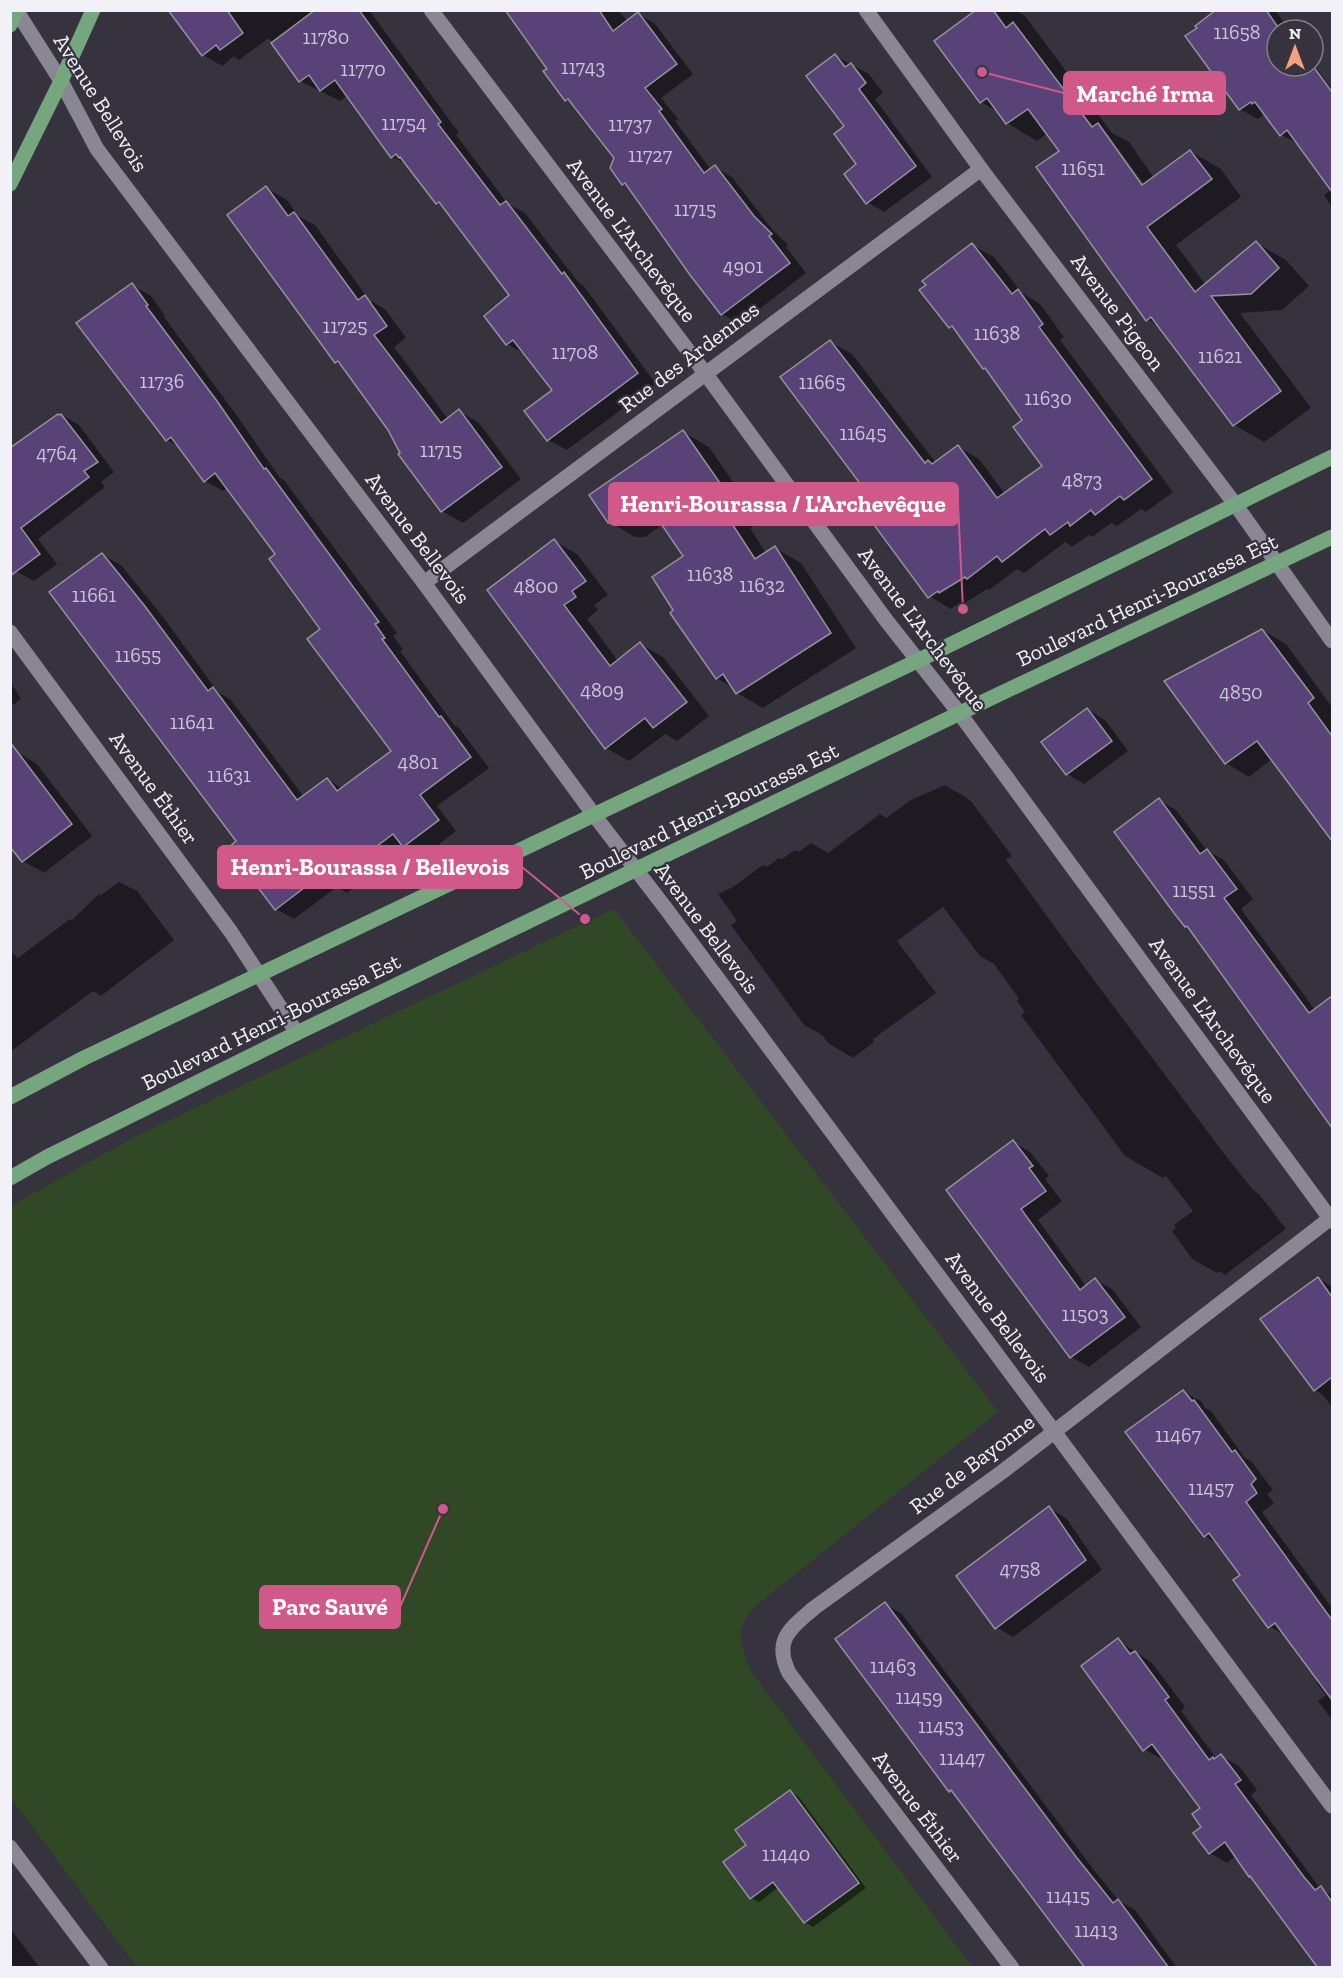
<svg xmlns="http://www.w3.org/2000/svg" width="1343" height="1978" font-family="'Zilla Slab',serif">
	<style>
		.green { fill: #304826 }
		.shadow { fill: #0007; fill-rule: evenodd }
		.building { fill: #584278; stroke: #95919e; stroke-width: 1.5 }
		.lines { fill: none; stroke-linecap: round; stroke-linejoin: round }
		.minor { stroke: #8a8693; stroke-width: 15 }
		.major { stroke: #76a67f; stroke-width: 15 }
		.labels { text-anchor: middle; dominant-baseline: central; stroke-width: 4.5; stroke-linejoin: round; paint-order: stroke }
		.number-label { font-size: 20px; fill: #ccc5d8 }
		.street-label { font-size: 22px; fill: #f3f1f8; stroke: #37333e }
		.leader { fill: none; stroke: #d1598a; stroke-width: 2 }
		.callout-dot { fill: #d1598a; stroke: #37333e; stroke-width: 2 }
		.callout { fill: #d1598a; stroke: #d1598a; stroke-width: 2 }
		.callout-label { font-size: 24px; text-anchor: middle; font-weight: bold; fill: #fff }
	</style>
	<rect width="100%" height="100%" fill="#37333e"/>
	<path class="green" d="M614,909L998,1412L754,1607C735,1629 740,1646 751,1671L972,1967H137L11,1798V1206L136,1136Z"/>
	<g class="shadow">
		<path d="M170,10H369L459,133L456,135L508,204L525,213L578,282L583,285L656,384L567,450L548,440L554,390L526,355L507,344L511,295L444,207L437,203L410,166L392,157L348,95L340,101L300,81L269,38L239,60L234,56L222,66L203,55Z"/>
		<path d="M517,10H618L628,22L638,14L655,24L693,74L661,98L678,119L675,121L711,170L715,167L732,177L771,228L788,245L786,247L806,273L740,324L722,314L692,275L631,188L623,184L615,158L575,105L566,100Z"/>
		<path d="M979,10H1015L1025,16L1112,133L1129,142L1154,178L1190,151L1221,169L1241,197L1176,245L1206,285L1256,243L1286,260L1309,286L1282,310L1240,313L1311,408L1264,442L1234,425L1162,328L1147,319L1061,151L1048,133L1037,141L1007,123L1000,113L981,102ZM1103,132L1108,135L1148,190L1145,192Z"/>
		<path d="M1218,10H1275L1289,30H1277V66H1313V63L1332,89V207L1324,195L1332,189L1299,144L1281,135L1265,113L1258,119L1240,109Z"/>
		<path d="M835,56L869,74L883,93L875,99L932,177L884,212L867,202L859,165L846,127Z"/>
		<path d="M266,188L287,200L298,216L315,225L369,300L385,309L406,338L394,347L448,419L459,411L479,423L521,479L463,523L442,511L400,455L402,453L390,429L343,366L336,362Z"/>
		<path d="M972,245L994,257L1022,293L1040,304L1064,337L1060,340L1173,492L1146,512L1141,509L1117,526L1111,523L1092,537L1089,535L1072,547L1065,542L1024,573L1017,569L989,590L987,589L962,605L959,603L951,609L929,596L879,506L830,342L852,354L936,463L958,447L979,459L1005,494L1044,466L1024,421L990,372L984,368L958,332L950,327Z"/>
		<path d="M132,285L151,296L165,316L164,317L235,413L280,478L284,480L397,633L393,636L403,649L400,651L454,725L459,728L489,768L437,806L456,831L423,857L407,848L347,893L337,887L294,919L276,909L238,841L102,555L121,565L163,617L218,692L231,700L304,797L327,779L343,789L393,752L277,555L228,488L223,491L205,481L180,447L167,440Z"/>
		<path d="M62,415L79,425L114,472L101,482L105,487L38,539L57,564L34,581L16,571L10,450Z"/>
		<path d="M683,432L709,447L760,522L750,528L766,553L775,548L801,563L856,648L763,708L737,693L733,688L717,678L672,613L685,557L663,524L645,537H635L609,522Z"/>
		<path d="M554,541L577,554L608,595L594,605L598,610L587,619L618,661L640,644L663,657L709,716L677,741L665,734L629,761L606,748L489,590Z"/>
		<path d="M1262,630L1286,644L1332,707V715L1330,717L1332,720V833L1324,828L1272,759L1249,777L1226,763L1166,682Z"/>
		<path d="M10,681L21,699L10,707Z"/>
		<path d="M1088,710L1105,720L1128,751L1084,784L1067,774Z"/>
		<path d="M17,752L37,764L92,836L44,873L23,861Z"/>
		<path d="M945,785L970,800L1012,856L1006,860L1090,975L1222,1151L1253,1190L1259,1194L1286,1229L1225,1275L1220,1271L1217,1273L1192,1259L1172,1231L1176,1228L1174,1225L1193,1211L1166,1176L1163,1178L1125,1156L1021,1015L1025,1012L1017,1001L1019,999L994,964L980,956L943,907L897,941L936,993L873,1039L874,1042L853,1058L828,1043L822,1035L804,1025L731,925L737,921L718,894L733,887L763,865L767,867L779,858L782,859L795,850L799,852L811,843L828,853L880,814L886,818L911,800Z"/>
		<path d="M1159,800L1176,810L1207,851L1224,860L1253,899L1241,909L1315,1010L1324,1003L1332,1008V1125L1190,928L1186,926Z"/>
		<path d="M119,882L137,891L174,940L101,996L93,991L10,1052V951L18,958L70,919L72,920L99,894L101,895Z"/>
		<path d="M1013,1142L1030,1152L1049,1176L1045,1179L1062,1201L1038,1220L1086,1286L1095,1280L1112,1289L1141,1327L1089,1367L1071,1357L948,1191Z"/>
		<path d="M1318,1278L1332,1287V1407L1323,1395L1315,1390L1262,1319Z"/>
		<path d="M1183,1392L1201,1401L1205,1408L1211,1411L1245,1458L1252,1462L1273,1490L1267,1494L1274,1503L1262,1512L1332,1608V1720L1318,1701L1326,1695L1316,1682L1319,1679L1286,1636L1269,1626L1242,1575L1220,1545L1205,1536Z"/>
		<path d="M1049,1508L1066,1518L1102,1570L1013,1637L996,1627Z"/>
		<path d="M885,1604L902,1614L1094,1870L1119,1901L1135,1910L1177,1968H1087L956,1794L950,1790Z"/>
		<path d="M1118,1640L1152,1663L1185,1707L1181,1711L1217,1759L1221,1756L1239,1766L1257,1790L1251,1795L1320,1888L1332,1895V1968H1320L1236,1856L1227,1863L1210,1853L1203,1827L1202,1809L1164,1757L1162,1759L1144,1749Z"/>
		<path d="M790,1792L798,1796L866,1888L813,1927L805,1922L779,1887L759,1902L751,1898L748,1845Z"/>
		<path d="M10,1928L40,1968H10Z"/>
	</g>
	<g class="building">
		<path d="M168,10H227L243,33L220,50L216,45L202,56Z"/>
		<path d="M315,10H359L441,122L438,124L500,205L506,201L562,274L564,272L638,373L547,441L524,411L552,390L513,340L506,345L484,316L509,295L439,202L436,204L400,157L399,158L396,154L391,158L335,80L320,91L309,75L299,82L271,43Z"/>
		<path d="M505,10H599L613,31L638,12L677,64L645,88L662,109L659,111L704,173L715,165L754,216L772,234L769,236L790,263L721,315L690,275L625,183L622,185L610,168L614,158L568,99L565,101L543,71L547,69Z"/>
		<path d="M976,10H993L1006,28L1013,22L1092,127L1098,123L1142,185L1190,150L1212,179L1147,227L1195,292L1256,241L1279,268L1251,294L1211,296L1281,391L1233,426L1151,317L1146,321L1036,167L1059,151L1028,109L1006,124L987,98L980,103L934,41Z"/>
		<path d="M1216,10H1266L1280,30H1277V66H1313L1332,92V192L1287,130L1280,136L1255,102L1252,104L1251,102L1239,110L1185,36L1197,28L1195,26Z"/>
		<path d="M835,54L845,67L851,63L866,83L859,89L916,166L866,204L844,174L856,164L834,134L844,126L806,76Z"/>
		<path d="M266,186L288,216L294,212L358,300L365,295L387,326L374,335L441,423L459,409L502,467L441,512L398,454L400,453L388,430L338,361L335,363L227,215Z"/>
		<path d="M972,243L1012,294L1018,289L1043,324L1039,327L1152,479L1124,500L1120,496L1095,515L1091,510L1070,526L1068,522L1050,535L1045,529L1002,562L997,556L967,579L965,577L939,593L938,591L928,598L866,514L877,506L780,377L830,340L925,463L928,460L932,464L958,445L997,498L1042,466L1013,427L1022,420L985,368L983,369L952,326L949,328L919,290L926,285L922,281Z"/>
		<path d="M132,283L148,305L146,306L217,401L264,469L266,468L379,622L375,624L385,638L382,639L439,717L441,716L471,757L420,795L439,820L403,847L393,834L327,884L321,875L275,910L228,848L236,841L49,592L102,553L144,605L208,691L213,687L297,800L327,778L337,791L391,751L307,639L320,629L269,559L275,554L215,473L204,482L171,437L166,441L76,323Z"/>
		<path d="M58,414L59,415L61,414L98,462L84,471L89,477L21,528L40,554L10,576V448Z"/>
		<path d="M683,430L736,506L725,513L755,559L775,546L831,633L736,694L723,674L716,679L670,613L673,610L652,577L683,556L647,503L618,523H608L589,495Z"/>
		<path d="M554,539L586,581L572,591L576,597L564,605L610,666L640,642L687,702L653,728L645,718L605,749L487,590Z"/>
		<path d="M1262,629L1314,698L1308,703L1332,736V841L1257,741L1225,764L1164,681Z"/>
		<path d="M1087,708L1112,741L1066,775L1041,742Z"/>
		<path d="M10,742L72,824L22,862L10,847Z"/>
		<path d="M1159,798L1200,854L1207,849L1237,889L1224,898L1309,1013L1332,996V1128L1187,926L1185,927L1174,913L1114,832Z"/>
		<path d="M1013,1140L1033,1166L1029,1168L1046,1191L1021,1209L1080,1290L1095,1278L1125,1317L1070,1358L946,1190Z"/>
		<path d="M1318,1277L1332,1297V1377L1314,1391L1260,1319Z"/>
		<path d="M1183,1390L1192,1401L1194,1400L1232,1452L1235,1450L1256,1479L1251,1484L1257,1493L1246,1502L1332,1620V1700L1275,1623L1268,1628L1233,1580L1240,1575L1209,1533L1204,1537L1125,1432Z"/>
		<path d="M1049,1506L1086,1560L995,1629L956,1576Z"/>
		<path d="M885,1602L1077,1858L1113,1903L1118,1899L1169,1968H1085L951,1790L949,1792L835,1639Z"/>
		<path d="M1118,1638L1130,1654L1135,1651L1169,1697L1165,1700L1209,1760L1213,1757L1214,1759L1221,1754L1241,1780L1235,1784L1304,1877L1315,1890L1321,1886L1332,1902V1968H1318L1250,1876L1249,1877L1225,1842L1209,1854L1193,1833L1201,1827L1192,1814L1200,1808L1152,1744L1143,1751L1081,1666Z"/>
		<path d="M790,1790L859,1883L804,1923L773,1882L750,1899L723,1862L746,1845L735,1830Z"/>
	</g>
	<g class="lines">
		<g class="minor">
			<path d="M16,10L61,81L97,149L424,583L594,815L667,910L1332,1806"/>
			<path d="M431,10L705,373L886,620L960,714L1332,1221"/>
			<path d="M866,10L981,169L1235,504L1332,641"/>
			<path d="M424,583L981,169"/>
			<path d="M10,632L231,932L297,1033"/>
			<path d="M10,1847L101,1968"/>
			<path d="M1012,1968L789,1673C773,1640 790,1629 814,1608L1002,1472L1332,1217"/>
		</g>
		<g class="major">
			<path d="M10,25L17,10"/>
			<path d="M10,184L61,81L93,10"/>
			<path d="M10,1097L84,1058L917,661L1332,457"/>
			<path d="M10,1178L47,1157L297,1033L989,699L1332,537"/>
		</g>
	</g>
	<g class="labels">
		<g class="number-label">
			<text x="1237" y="32">11658</text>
			<text x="326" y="37">11780</text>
			<text x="583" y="67">11743</text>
			<text x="363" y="69">11770</text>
			<text x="404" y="123">11754</text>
			<text x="630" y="124">11737</text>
			<text x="650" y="155">11727</text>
			<text x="1083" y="168">11651</text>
			<text x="695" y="209">11715</text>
			<text x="743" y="266">4901</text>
			<text x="345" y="326">11725</text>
			<text x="997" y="333">11638</text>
			<text x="575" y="352">11708</text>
			<text x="1220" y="356">11621</text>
			<text x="162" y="381">11736</text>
			<text x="822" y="382">11665</text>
			<text x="1048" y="398">11630</text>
			<text x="863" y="433">11645</text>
			<text x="441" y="450">11715</text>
			<text x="57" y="453">4764</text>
			<text x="1082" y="480">4873</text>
			<text x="710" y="574">11638</text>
			<text x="762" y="585">11632</text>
			<text x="536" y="586">4800</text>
			<text x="94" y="595">11661</text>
			<text x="138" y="655">11655</text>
			<text x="602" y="690">4809</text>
			<text x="1241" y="692">4850</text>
			<text x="192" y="722">11641</text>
			<text x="418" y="762">4801</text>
			<text x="229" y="775">11631</text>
			<text x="1194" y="890">11551</text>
			<text x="1085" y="1314">11503</text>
			<text x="1178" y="1435">11467</text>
			<text x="1211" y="1488">11457</text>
			<text x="1020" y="1569">4758</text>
			<text x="893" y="1666">11463</text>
			<text x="919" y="1697">11459</text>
			<text x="941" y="1726">11453</text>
			<text x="962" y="1758">11447</text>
			<text x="786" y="1854">11440</text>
			<text x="1068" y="1896">11415</text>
			<text x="1096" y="1930">11413</text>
		</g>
		<g class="street-label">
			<text transform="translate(101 103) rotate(58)">Avenue Bellevois</text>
			<text transform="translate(632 240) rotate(53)">Avenue L'Archevêque</text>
			<text transform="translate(1118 312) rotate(53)">Avenue Pigeon</text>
			<text transform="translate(689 357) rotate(-37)">Rue des Ardennes</text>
			<text transform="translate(418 538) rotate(53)">Avenue Bellevois</text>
			<text transform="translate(1147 600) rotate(-25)">Boulevard Henri-Bourassa Est</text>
			<text transform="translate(923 629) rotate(53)">Avenue L'Archevêque</text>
			<text transform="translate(154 788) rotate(54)">Avenue Éthier</text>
			<text transform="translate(709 811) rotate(-26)">Boulevard Henri-Bourassa Est</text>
			<text transform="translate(707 928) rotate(53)">Avenue Bellevois</text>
			<text transform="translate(1213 1020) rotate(54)">Avenue L'Archevêque</text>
			<text transform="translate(271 1022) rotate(-26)">Boulevard Henri-Bourassa Est</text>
			<text transform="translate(998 1317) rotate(53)">Avenue Bellevois</text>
			<text transform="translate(972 1464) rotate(-37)">Rue de Bayonne</text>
			<text transform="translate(918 1807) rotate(53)">Avenue Éthier</text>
		</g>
	</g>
	<path class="leader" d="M982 72L1064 93M963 609L958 504M585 919L522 867M443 1509L400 1607"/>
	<g class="callout-dot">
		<circle cx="982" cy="72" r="6"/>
		<circle cx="963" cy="609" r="6"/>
		<circle cx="585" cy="919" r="6"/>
		<circle cx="443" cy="1509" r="6"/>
	</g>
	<g class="callout">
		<rect x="1064" y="72" width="161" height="42" rx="6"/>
		<rect x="609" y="483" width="349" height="42" rx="6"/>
		<rect x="218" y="846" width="304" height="42" rx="6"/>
		<rect x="260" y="1586" width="140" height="42" rx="6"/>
	</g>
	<g class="callout-label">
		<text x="1145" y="102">Marché Irma</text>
		<text x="783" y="512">Henri-Bourassa / L'Archevêque</text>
		<text x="370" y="875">Henri-Bourassa / Bellevois</text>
		<text x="330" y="1615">Parc Sauvé</text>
	</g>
	<rect width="1343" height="1978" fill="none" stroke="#f3f1f8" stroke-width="24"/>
	<g transform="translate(1295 48)"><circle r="28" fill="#37333e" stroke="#827f88" stroke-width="1.5"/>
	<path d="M0-4.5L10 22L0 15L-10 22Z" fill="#f3a081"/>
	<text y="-9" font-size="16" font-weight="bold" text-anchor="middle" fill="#f3f1f8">N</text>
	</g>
</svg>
